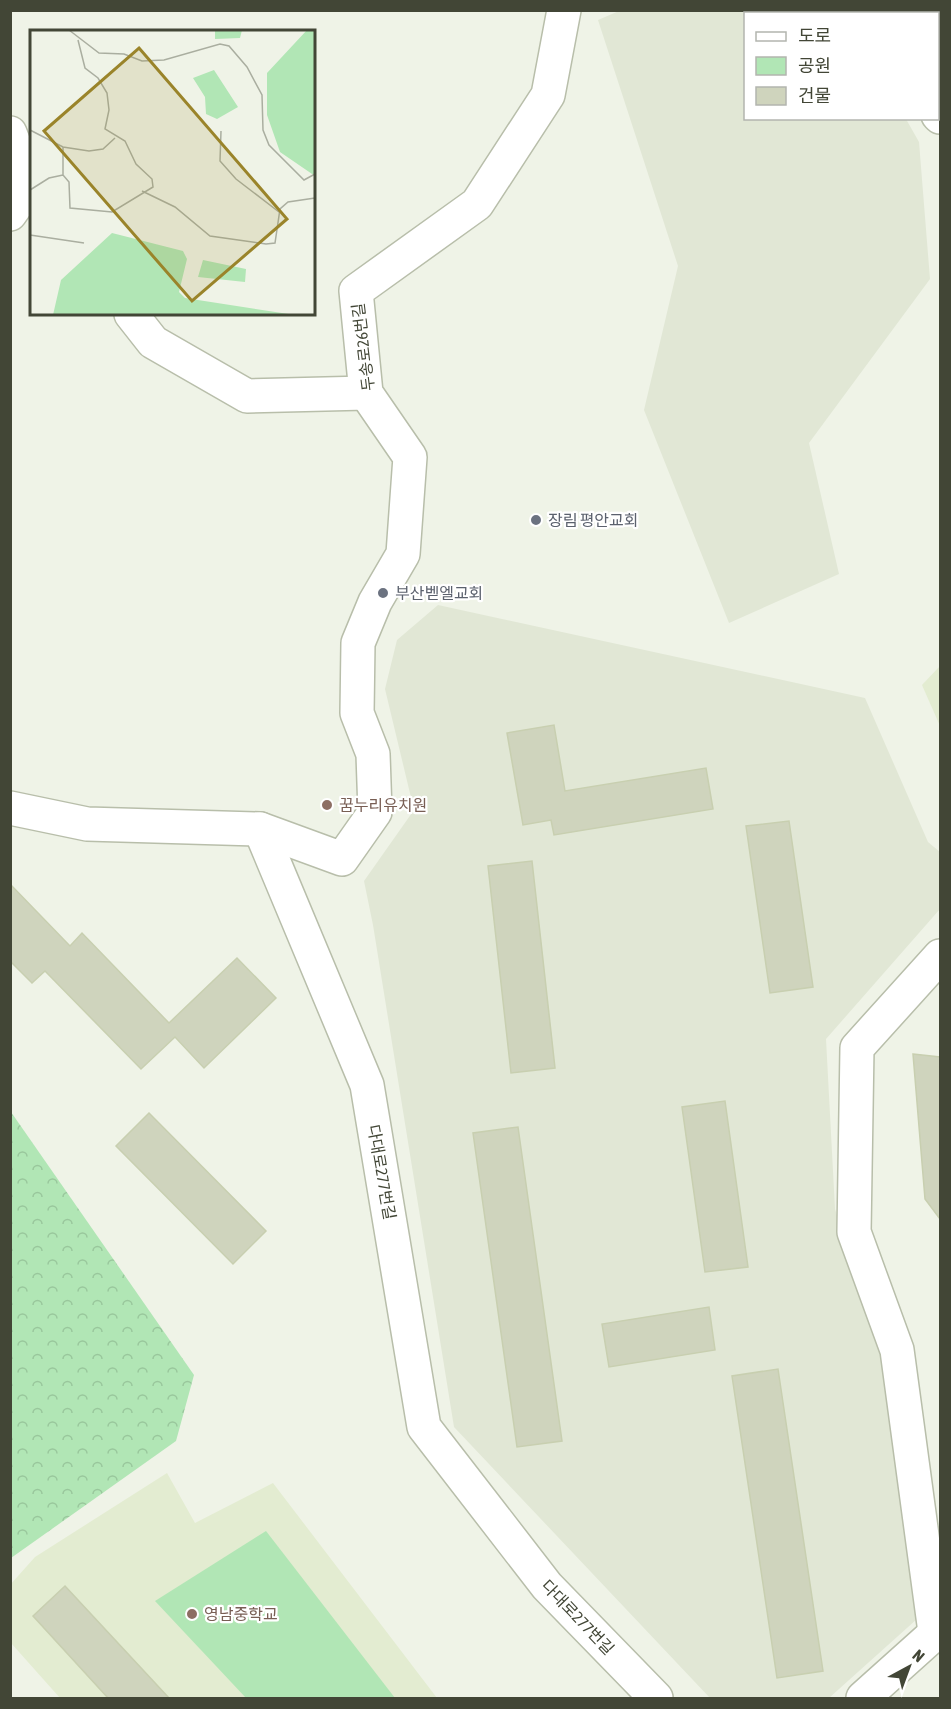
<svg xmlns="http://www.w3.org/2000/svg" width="951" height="1709" font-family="'Asap Condensed','Noto Sans KR',sans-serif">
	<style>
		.residential { fill: #e1e7d5 }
		.education { fill: #e3ecd1 }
		.forest { fill: url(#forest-crowns) }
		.park { fill: #b1e6b5 }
		.building { fill: #cfd4bd; stroke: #c8cfb0; stroke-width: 1.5 }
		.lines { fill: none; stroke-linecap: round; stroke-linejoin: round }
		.minor-casing { stroke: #b8beaa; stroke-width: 36 }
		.minor { stroke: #fff; stroke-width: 33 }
		.worship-dot { fill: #6b7280; stroke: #fff; stroke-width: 2 }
		.education-dot { fill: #8d6e63; stroke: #fff; stroke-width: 2 }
		.labels { text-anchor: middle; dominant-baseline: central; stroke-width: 4.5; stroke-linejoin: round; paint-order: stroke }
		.street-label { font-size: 16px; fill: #424636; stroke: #fff }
		.worship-label { font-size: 16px; fill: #5b616d; stroke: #fff; text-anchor: start }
		.education-label { font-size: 16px; fill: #785e54; stroke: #fff; text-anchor: start }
		.inset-road { fill: none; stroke: #aaaea0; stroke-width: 1.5 }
		.view { fill: #9a842a; fill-opacity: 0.15; stroke: #9a842a; stroke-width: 3 }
		.inset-edge { fill: none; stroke: #424636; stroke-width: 3 }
	</style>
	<defs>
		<pattern id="forest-crowns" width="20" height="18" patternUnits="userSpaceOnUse" patternTransform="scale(1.5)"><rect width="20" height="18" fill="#b1e6b5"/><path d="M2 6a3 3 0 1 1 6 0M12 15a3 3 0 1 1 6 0" fill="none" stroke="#99c79c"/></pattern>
	</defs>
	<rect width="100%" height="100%" fill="#eff3e7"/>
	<g class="residential">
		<path d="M619,11H844L846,13L746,14V118L906,119L919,142L930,279L809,443L839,574L729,623L644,410L678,266L598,20Z"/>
		<path d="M438,605L865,698L928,842L940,852V909L826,1039L835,1209L881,1354L917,1619L829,1698H710L454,1427L373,925L364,881L414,810L385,689L397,640Z"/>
	</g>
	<g class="education">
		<path d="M940,666V726L922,685Z"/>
		<path d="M167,1473L195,1523L273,1483L437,1698H60L11,1643L10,1585L35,1557Z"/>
	</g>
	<path class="forest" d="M11,1112L194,1375L176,1441L11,1558Z"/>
	<path class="park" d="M266,1531L395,1698H246L155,1601Z"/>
	<g class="building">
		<path d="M554,725L565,791L706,768L713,809L554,835L551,820L523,825L507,733Z"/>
		<path d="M789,821L813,987L770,993L746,826Z"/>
		<path d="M532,861L555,1068L511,1073L488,866Z"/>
		<path d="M10,884L70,946L82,933L169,1023L237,958L276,998L204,1068L175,1037L141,1069L45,971L32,983L10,961Z"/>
		<path d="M913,1054L940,1057V1219L925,1199Z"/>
		<path d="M725,1101L748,1267L705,1272L682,1107Z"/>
		<path d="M149,1113L266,1231L233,1264L116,1146Z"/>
		<path d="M518,1127L562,1441L517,1447L473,1133Z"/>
		<path d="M709,1307L715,1350L609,1367L602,1324Z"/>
		<path d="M778,1369L823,1671L777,1678L732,1376Z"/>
		<path d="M65,1586L169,1698H108L33,1616Z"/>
	</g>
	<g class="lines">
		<defs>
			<g id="minor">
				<path d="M862,10L863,14"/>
				<path d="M938,115L940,117"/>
				<path d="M10,133L32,189"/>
				<path d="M10,214L29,187"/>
				<path d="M131,314L153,342L247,396L366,393"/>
				<path d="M10,808L87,824L260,829L342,859L375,812L373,754L357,713L358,643L375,602L403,554L410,457L366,393L356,291L477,204L548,95L564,10"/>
				<path d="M260,829L367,1085L424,1427L547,1586L656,1698"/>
				<path d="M935,1632L897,1350L854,1232L857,1048L940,956"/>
				<path d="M863,1698L940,1629"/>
			</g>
		</defs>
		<use href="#minor" class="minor-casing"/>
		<use href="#minor" class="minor"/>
	</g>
	<g class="worship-dot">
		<circle cx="536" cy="520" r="6"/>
		<circle cx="383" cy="593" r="6"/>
	</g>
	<g class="education-dot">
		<circle cx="327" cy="805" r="6"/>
		<circle cx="192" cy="1614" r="6"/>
	</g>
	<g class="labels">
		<g class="street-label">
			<text transform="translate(363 347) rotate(-97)">두송로26번길</text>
			<text transform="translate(382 1172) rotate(80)">다대로277번길</text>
			<text transform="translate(578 1617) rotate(46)">다대로277번길</text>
		</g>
		<g class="worship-label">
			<text x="548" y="520">장림 평안교회</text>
			<text x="395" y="593">부산벧엘교회</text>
		</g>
		<g class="education-label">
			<text x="339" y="805">꿈누리유치원</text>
			<text x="204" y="1614">영남중학교</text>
		</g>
	</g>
	<g transform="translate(30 30)">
		<rect width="285" height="285" fill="#eff3e7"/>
		<path d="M277,0H285V146L250,122L237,85V43ZM82,203L153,221L157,229L149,262L155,268L265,285H23L31,250Z" fill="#b1e6b5"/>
		<path d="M185,0H212L210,8L185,9ZM184,40L208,77L187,89L176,84L175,67L163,48ZM173,230L216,239L215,252L168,247Z" fill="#b1e6b5"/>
		<path class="inset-road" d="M39,0L69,23L94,24L112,31L134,30L190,14L199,16L217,37L232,65L233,100L239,115L274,150L285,144M0,100L33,117L59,121L73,119L85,108M191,101L190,131L206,149L249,182M33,117V145L39,152L40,178L82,182L123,157L122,149L106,134L95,111L75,99L79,80L77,63L68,48L55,38L48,10M0,160L19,148L33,145M112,161L145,177L180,206L236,214L245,213L250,179L258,172L285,168M0,205L54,213"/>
		<path class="view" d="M109,18L257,189L162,271L14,101Z"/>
		<rect width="285" height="285" class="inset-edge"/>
	</g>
	<rect width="951" height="1709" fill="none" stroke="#424636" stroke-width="24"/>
	<rect x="744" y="12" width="195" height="108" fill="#ffffff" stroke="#b3b5af" stroke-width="1.5"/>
	<rect x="756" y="32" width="30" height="9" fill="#ffffff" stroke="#b3b5af" stroke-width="1.5"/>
	<text x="798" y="42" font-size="18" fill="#424636">도로</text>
	<rect x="756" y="57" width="30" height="18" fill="#b1e6b5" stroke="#b3b5af" stroke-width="1.5"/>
	<text x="798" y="72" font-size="18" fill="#424636">공원</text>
	<rect x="756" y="87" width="30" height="18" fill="#cfd4bd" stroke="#b3b5af" stroke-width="1.5"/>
	<text x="798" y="102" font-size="18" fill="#424636">건물</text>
	<g transform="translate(909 1667) rotate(41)" stroke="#ffffff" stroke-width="4.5" paint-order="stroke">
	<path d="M0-4.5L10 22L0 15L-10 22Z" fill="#424636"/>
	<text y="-9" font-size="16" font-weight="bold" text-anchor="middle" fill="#424636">N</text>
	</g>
</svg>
